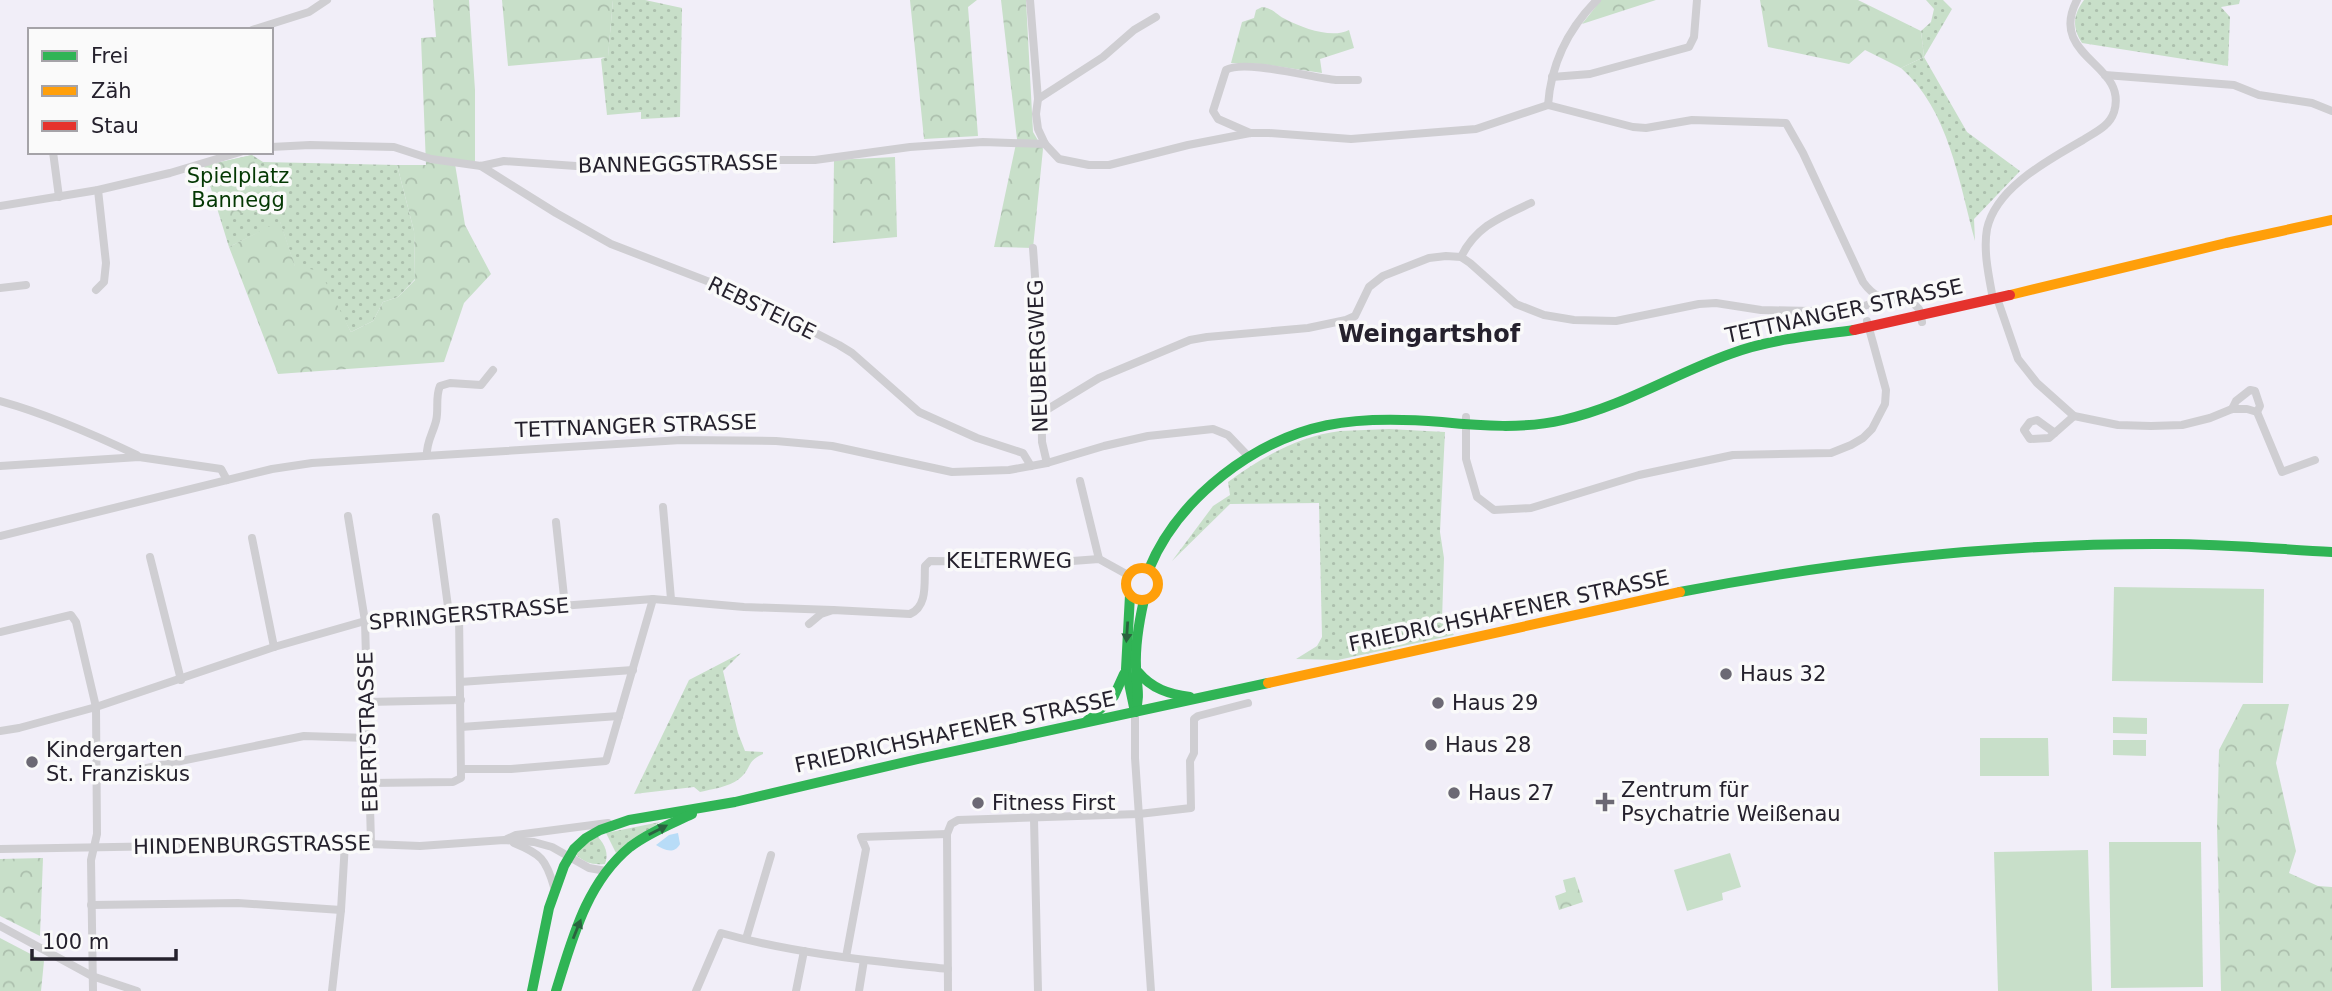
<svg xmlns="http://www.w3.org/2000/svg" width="2332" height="991" font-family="'DejaVu Sans',sans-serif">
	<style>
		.grass { fill: url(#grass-dots) }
		.forest { fill: url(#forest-crowns) }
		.garden { fill: #c8dfc9 }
		.water { fill: #b8dcf7 }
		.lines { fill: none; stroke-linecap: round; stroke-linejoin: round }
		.street { stroke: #cfced2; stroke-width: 8 }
		.fast { stroke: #30b455; stroke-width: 10 }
		.slow { stroke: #ff9f0a; stroke-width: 10 }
		.jam { stroke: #e5322d; stroke-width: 10 }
		.oneway { fill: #2a633f }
		.poi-dot { fill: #6c6974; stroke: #fafafa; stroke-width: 2.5 }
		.labels { text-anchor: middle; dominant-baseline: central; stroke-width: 7; stroke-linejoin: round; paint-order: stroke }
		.street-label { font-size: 21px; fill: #25212d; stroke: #fafafa }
		.park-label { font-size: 21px; fill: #043803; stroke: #fafafa }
		.poi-label { font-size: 21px; fill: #25212d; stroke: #fafafa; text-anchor: start }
		.quarter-label { font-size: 24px; font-weight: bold; fill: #25212d; stroke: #fafafa }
	</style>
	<defs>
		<pattern id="grass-dots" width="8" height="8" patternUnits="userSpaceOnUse" patternTransform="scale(1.75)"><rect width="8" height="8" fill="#c8dfc9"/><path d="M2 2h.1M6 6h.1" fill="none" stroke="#acbfad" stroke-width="1.8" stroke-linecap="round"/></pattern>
		<pattern id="forest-crowns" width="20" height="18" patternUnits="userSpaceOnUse" patternTransform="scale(1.75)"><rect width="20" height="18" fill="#c8dfc9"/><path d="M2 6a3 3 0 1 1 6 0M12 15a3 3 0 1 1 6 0" fill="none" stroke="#acbfad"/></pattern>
	</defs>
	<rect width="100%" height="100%" fill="#f1eef8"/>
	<g class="grass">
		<path d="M613,0H645L682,8L680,117L641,119V112L607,115L601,59L608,56Z"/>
		<path d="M1926,0H1943L1952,9L1924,57L1967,132L2020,171L1974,219L1975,241C1959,182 1949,110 1901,68L1924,57L1921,31L1931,22L1934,9Z"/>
		<path d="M2084,0H2240L2239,4L2221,7L2230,17L2228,66L2082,43C2072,27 2073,15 2084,0Z"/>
		<path d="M252,155L263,162L397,165L414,231L415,279L398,297L383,302L373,321L351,332L337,307L295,267L280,222L229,247L204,166Z"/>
		<path d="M1389,429L1445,432L1440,532L1444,558L1442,620L1454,635L1338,660L1296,659L1317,646L1322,637L1319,503L1230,504L1172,561L1213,506L1230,495L1228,482C1260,458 1299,436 1340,431C1356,430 1373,430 1389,429Z"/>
		<path d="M741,653L723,671L738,733L745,751L763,752V754C745,762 752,769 739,779C729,787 712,789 700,792L694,787L634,794L689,680Z"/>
		<path d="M660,822L616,853L606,833Z"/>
		<path d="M598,837C605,845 609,853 605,864C592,865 585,863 575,854L590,840Z"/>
	</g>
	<g class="forest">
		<path d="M433,0H469L475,90V161L455,164L465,225L491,274L464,303L444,362L278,374L229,247L280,221L295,266L320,271L351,332L373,321L383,302L398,297L415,280L414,231L397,165H426L421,38L436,37Z"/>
		<path d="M502,0H613L608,57L508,66Z"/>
		<path d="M910,0H977L968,7L978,136L924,139Z"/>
		<path d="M1001,0H1026L1033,132L1043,149L1033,248L994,247L1017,139Z"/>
		<path d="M1601,0H1656L1582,24Z"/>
		<path d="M1760,0H1858L1921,31L1924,57L1901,68L1865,50L1849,64L1768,47Z"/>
		<path d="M1262,7C1275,9 1276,15 1287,20C1303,28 1332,39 1349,30L1354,48L1320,59L1322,73L1261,64L1231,63L1242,22L1254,18L1256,10Z"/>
		<path d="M252,155L269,201L223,222L207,165Z"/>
		<path d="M895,157L897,237L833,243L834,160Z"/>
		<path d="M2243,704H2289L2276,763L2296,851L2289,873L2318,886L2332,887V991H2221L2217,827L2219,750Z"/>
		<path d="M43,858L40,936L0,916V859Z"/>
		<path d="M1575,877L1583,902L1559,910L1555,896L1566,892L1563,880Z"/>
		<path d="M0,938L44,961L41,991H0Z"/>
	</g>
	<g class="garden">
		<path d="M2114,587L2264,589L2263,683L2112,681Z"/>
		<path d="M2113,717L2147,718V734L2113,733Z"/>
		<path d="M1980,738H2048L2049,776H1980Z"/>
		<path d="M2113,740H2146V756L2113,755Z"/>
		<path d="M2109,842H2201L2203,987L2111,988Z"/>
		<path d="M2088,850L2092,991H1998L1994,852Z"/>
		<path d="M1730,853L1741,887L1722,893L1723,900L1687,911L1674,870Z"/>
	</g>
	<path class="water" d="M678,833L680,844C674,855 664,850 656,845L669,835Z"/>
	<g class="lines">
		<g class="street">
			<path d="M1030,0L1038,99"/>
			<path d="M1156,17L1134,30L1103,57L1038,99L1036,114L1038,129L1045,144L1059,159L1089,165H1109L1188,145L1250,133H1269L1351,139L1476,129L1548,105L1633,127L1646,128L1692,120L1786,123L1803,153L1863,282C1878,303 1889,298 1911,301L1919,309L1922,322"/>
			<path d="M252,30L309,12L327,0"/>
			<path d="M2105,75L2234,85L2259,95L2312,103L2332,111"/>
			<path d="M1552,77L1590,74L1689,47L1694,37L1697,0"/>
			<path d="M1548,105C1551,64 1568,29 1597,0"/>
			<path d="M1250,133L1218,119L1213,111L1226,70C1244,59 1313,78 1336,80C1343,80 1351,80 1358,80"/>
			<path d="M271,147L310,145L394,147L431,159L481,166L504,161L576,166L709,168L745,160H815L910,147L983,142L1045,144"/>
			<path d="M53,152L59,197"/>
			<path d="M481,166L556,213L611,244L733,291L839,345L852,353L919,412L977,438L1023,453L1031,466"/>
			<path d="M0,206L98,190L170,173L240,152"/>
			<path d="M1033,248L1041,361L1042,442L1047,463"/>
			<path d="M1461,257C1476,226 1501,217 1531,203"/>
			<path d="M0,288L26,285"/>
			<path d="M96,290L104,282L106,263L98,190"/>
			<path d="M1997,298L2018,359L2037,383L2074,416L2118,425L2151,426L2182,425L2210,418L2232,409H2247L2257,412L2282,472L2315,460"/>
			<path d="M1993,299C1989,277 1983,251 1987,229C1996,187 2049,160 2083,140C2095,132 2109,127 2114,112C2129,63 2047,58 2077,0"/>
			<path d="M0,401C47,414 93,434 137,455"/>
			<path d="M2232,409L2236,401L2250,390L2255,391L2260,406L2257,412"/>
			<path d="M1043,412L1099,378L1190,340L1207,337L1308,328L1346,320L1355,316L1369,287L1383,276L1429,258L1446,256L1461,257L1470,263L1516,304L1544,315L1574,320L1616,321L1699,304L1716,303L1761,310L1811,311L1861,307L1882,300"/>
			<path d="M1466,417V459L1477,497L1494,510L1531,508L1639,475L1733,455L1831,453L1851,445L1863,438L1872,429L1885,404L1886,390L1867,321"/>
			<path d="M2055,433L2037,420L2030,422L2024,430L2030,439L2049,438L2074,416"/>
			<path d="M427,455C426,443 433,433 436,421C439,410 435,397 440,386L450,383L481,385L493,370"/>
			<path d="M0,466L139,457L221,469L227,480"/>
			<path d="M1080,481L1099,559"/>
			<path d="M663,507L671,599"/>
			<path d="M348,516L365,621L371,843"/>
			<path d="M436,517L449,614"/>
			<path d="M556,522L565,606"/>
			<path d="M0,536L272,469L312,463L681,440L776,441L832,446L952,472L1009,470L1047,463L1104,446L1148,436L1213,429L1228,435L1249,457"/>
			<path d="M252,538L274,647"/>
			<path d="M150,557L181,680"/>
			<path d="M809,624L821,614L833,610L910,614C928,606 924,583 925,566L930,561L1059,562L1099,559L1128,575"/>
			<path d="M0,632L71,615L76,622L96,707L97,834L91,860L93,991"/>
			<path d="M460,682L633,670"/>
			<path d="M367,702L461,700"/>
			<path d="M1135,712V758L1151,991"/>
			<path d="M461,727L619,716"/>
			<path d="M0,731L19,728L96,707L274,647L365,621L653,599L744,607L833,610"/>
			<path d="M462,769H511L606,761L653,599"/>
			<path d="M97,778L304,736L368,738"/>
			<path d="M370,783L453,782L461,778L459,613"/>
			<path d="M1034,819L1038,991"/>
			<path d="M507,839L516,835L608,823"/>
			<path d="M514,843C541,854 546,859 554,887"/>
			<path d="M0,849L345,843L420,846L504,840L534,842L552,847L589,868L606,871"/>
			<path d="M91,905L238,903L341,910"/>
			<path d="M0,926L92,976L137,991"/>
			<path d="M746,939L771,855"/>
			<path d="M846,957L866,849L861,837L947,834"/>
			<path d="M332,991L341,910L345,843"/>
			<path d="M696,991L721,933C795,954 873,961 948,969"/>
			<path d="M796,991L804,951"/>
			<path d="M859,991L864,960"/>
			<path d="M948,991L947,834L951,824L958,820L1139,814L1191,808L1190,761L1194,753V719L1198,716L1248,703"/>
		</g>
		<g class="fast">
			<path d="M1149,569C1165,530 1190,501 1223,475C1294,420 1356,415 1442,422C1482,426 1524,429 1563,420C1622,407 1674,374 1730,354C1770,339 1812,336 1854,330"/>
			<path d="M1680,592C1840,561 2004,543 2167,544C2222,544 2277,549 2332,552"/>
			<path d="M1130,595L1126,669L1135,712"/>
			<path d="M1138,672C1152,689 1169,694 1190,697"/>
			<path d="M1135,712C1141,696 1136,684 1136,667C1135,645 1139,622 1144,600"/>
			<path d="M1087,721L1114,696L1124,674"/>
			<path d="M532,991L549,908L564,866L574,849L586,838L600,830L629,820L735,802L918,759L1268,683"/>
			<path d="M556,991C572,940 586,883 630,847C648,833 671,824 692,814"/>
		</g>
		<g class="slow">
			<path d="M2010,295L2226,243L2332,220"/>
			<circle cx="1142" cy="584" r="16"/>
			<path d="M1268,683L1680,592"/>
		</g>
		<path class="jam" d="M1854,330L2010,295"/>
	</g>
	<defs><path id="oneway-solid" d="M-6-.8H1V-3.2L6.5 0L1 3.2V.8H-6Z" transform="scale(1.75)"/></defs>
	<g class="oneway">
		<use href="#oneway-solid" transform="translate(1127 632) rotate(94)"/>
		<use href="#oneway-solid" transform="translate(658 830) rotate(-27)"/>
		<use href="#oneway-solid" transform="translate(577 929) rotate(-68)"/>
	</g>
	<g class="poi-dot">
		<circle cx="1726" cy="674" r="7"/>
		<circle cx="1438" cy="703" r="7"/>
		<circle cx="1431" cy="745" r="7"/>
		<circle cx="32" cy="762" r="7"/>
		<circle cx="1454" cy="793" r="7"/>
		<path d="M1601.5 791.5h7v7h7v7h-7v7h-7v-7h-7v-7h7z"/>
		<circle cx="978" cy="803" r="7"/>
	</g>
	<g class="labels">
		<g class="street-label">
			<text transform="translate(678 164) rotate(-1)">BANNEGGSTRASSE</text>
			<text transform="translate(762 308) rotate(26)">REBSTEIGE</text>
			<text transform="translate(1844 311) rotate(-12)">TETTNANGER STRASSE</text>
			<text transform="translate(1038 356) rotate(-92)">NEUBERGWEG</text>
			<text transform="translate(636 426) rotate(-2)">TETTNANGER STRASSE</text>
			<text x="1009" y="561">KELTERWEG</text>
			<text transform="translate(1509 611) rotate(-12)">FRIEDRICHSHAFENER STRASSE</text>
			<text transform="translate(469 614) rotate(-5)">SPRINGERSTRASSE</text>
			<text transform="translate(368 732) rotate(-92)">EBERTSTRASSE</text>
			<text transform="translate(955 732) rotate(-12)">FRIEDRICHSHAFENER STRASSE</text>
			<text transform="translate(252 845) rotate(-1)">HINDENBURGSTRASSE</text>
		</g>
		<g class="park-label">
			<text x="238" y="176">Spielplatz<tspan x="238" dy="24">Bannegg</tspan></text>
		</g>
		<g class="poi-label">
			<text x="1740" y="674">Haus 32</text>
			<text x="1452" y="703">Haus 29</text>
			<text x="1445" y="745">Haus 28</text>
			<text x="46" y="750">Kindergarten<tspan x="46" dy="24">St. Franziskus</tspan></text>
			<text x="1621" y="790">Zentrum für<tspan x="1621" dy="24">Psychatrie Weißenau</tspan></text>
			<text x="1468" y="793">Haus 27</text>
			<text x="992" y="803">Fitness First</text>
		</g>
		<g class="quarter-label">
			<text x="1429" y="334">Weingartshof</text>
		</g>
	</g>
	<rect x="28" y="28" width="245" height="126" fill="#fafafa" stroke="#a5a3a8" stroke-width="2"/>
	<rect x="42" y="51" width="35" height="10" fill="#30b455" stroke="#a5a3a8" stroke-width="2"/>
	<text x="91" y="63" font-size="21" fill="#25212d">Frei</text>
	<rect x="42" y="86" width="35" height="10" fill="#ff9f0a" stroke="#a5a3a8" stroke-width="2"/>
	<text x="91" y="98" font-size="21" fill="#25212d">Zäh</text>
	<rect x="42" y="121" width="35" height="10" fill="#e5322d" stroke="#a5a3a8" stroke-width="2"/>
	<text x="91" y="133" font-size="21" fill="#25212d">Stau</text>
	<path d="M32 949v10h144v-10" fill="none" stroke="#25212d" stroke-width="3.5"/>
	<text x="42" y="949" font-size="21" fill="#25212d" stroke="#fafafa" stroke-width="5" paint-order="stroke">100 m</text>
</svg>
